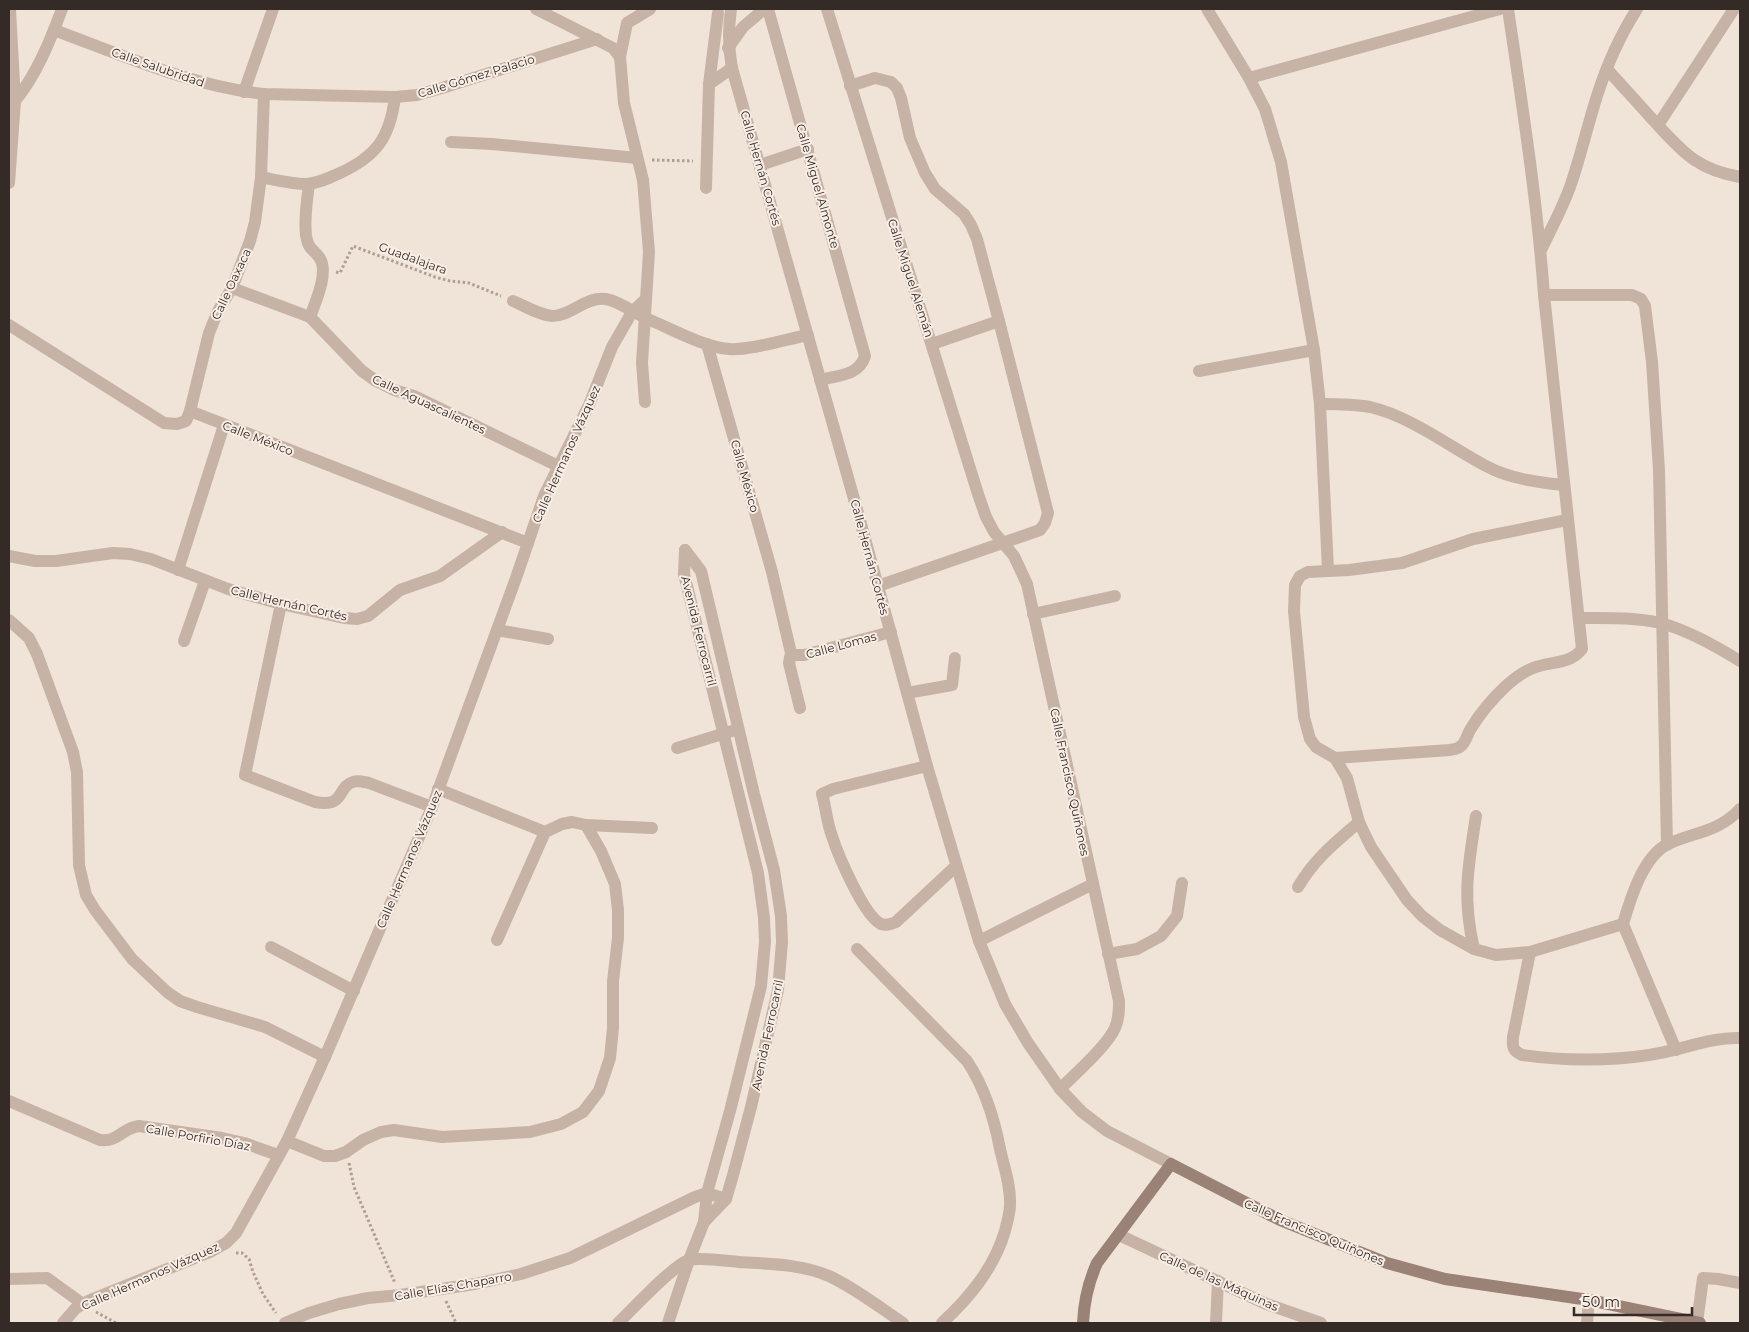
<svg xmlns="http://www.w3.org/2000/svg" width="1749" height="1332" font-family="Montserrat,sans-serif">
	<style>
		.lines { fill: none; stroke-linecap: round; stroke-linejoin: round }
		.path { stroke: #b39d90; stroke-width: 3; stroke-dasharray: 2.5 2.5; stroke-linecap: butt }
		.street { stroke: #c7b3a6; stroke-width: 12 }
		.secondary { stroke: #9b8277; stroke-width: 12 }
		.labels { text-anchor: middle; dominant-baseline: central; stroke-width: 4; stroke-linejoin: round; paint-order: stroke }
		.street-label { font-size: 12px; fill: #342a26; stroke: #f8eee5 }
	</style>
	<rect width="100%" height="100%" fill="#f0e4d9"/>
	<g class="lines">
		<g class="path">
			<path d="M652,160L693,161"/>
			<path d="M336,272L340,273L353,246L435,277L450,281L469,283L501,296"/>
			<path d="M349,1163L354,1187L395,1283"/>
			<path d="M236,1253H242L249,1259L253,1272L263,1294L276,1313"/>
			<path d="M446,1301L456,1323"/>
			<path d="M96,1312L116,1323"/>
		</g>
		<g class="street">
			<path d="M536,9L613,48L620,57"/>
			<path d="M731,9C728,30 728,47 732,68L858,513L927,766L979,941L1005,1004L1028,1043L1060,1089L1082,1112L1107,1131L1171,1164"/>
			<path d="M768,9L865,356C859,376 838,375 820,380"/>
			<path d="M827,9L978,494L986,517L994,532L1014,556L1027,584L1119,1001C1119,1010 1119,1019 1115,1028C1107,1046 1075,1074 1060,1089"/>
			<path d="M1207,9L1249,78L1265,109L1281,162L1314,350L1320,404L1328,570"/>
			<path d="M54,30C122,55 191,86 264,94L395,97L417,95L442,88L597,39"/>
			<path d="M728,48L743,27L764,9"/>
			<path d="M1607,69C1622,86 1638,103 1653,120C1682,151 1695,169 1740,177"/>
			<path d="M1249,78L1500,9"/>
			<path d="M709,84L732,68"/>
			<path d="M850,86L875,78L891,82L897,88L901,98L910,138L925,173L935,189L964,214L971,225L977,239L999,321L1048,513L1045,523L1040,530L878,586"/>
			<path d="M244,92L273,9"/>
			<path d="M15,101C37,74 50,41 62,9"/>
			<path d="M1658,125L1734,9"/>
			<path d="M451,142L492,144L637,158"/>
			<path d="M760,165L808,149"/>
			<path d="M261,177C276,180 291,184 307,184C319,183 329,178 340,173C377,156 390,137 395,97"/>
			<path d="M9,183L15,101L10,9"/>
			<path d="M309,184C307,200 304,218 306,235C308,249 312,248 319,257C330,271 315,303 310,317"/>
			<path d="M706,188L709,84L718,13"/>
			<path d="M1541,250C1551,229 1562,209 1570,187C1580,158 1587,128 1596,99C1606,67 1619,37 1637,9"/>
			<path d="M232,288L310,317L362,371L376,381L394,390L414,396L558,466"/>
			<path d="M1544,295H1632L1641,299L1645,306L1652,362L1659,470L1667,845"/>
			<path d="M513,301C525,306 539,315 552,316C571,316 586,296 606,299C621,302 636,314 650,320C674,330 704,347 729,349C748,351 787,339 808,335"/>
			<path d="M9,325L164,423L177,424L186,421L190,411L209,333L218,311L232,288L250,241L255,222L261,177L264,94"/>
			<path d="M707,344L772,572L791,653L789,663L800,708"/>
			<path d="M932,344L999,321"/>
			<path d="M1199,371L1314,350"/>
			<path d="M645,402L642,363L649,252L643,180L624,103L620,57L627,23L650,9"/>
			<path d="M1320,404C1336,404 1354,404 1370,407C1410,416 1450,447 1486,466C1510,479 1537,482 1564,485"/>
			<path d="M190,411L528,543"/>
			<path d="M1567,520L1473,539L1402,563L1349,570L1308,572L1300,576L1295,585L1294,611L1304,717L1310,739L1316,747L1335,758L1347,778L1359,822L1371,847L1407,900L1422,916L1440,930L1474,949L1496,955L1530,952L1623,924"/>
			<path d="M685,550L701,571L754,794L774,870L781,916L782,942L778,990L751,1107L733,1175L726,1199L704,1222"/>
			<path d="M9,556L35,561H56L113,553L130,554L151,559L228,589L281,604L344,618L357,619L368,616L400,590L440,576L502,532"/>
			<path d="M178,570L224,425"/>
			<path d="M281,604L245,775L315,802C346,808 337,786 353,782C358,780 364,782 369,783L432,807"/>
			<path d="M1033,614L1115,596"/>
			<path d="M1580,618C1607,618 1634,617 1660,623C1685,629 1719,648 1740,661"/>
			<path d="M9,620L29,638L37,654L73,752L77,772L79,865L86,895L95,910L132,959L167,992L180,1001L197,1007L265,1027L325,1057"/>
			<path d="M497,630L548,639"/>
			<path d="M184,641L205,581"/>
			<path d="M791,653L794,655H804L891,632"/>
			<path d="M907,693L952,685L955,658"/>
			<path d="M677,748L732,731"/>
			<path d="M1335,758L1450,750C1454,749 1458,749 1461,746C1466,742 1467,735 1470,730C1480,713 1493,698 1507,685C1515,678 1523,672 1533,668C1549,661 1570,665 1582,649L1544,295C1537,199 1522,104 1508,9"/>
			<path d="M927,766L833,789L822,794C826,808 827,823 832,836C838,855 864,916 881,924C887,926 891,924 896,922L956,866"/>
			<path d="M438,789L545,832L562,824L572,822L586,825L652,828"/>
			<path d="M1298,887C1315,858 1335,843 1359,822"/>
			<path d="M497,940L545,832"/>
			<path d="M979,941L1093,884"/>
			<path d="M271,947L354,991"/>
			<path d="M857,949L967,1061C985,1088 994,1117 1000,1149C1004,1167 1011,1186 1010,1205C1010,1213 1007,1222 1005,1231C994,1268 970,1297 942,1323"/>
			<path d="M1474,949C1462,897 1468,867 1476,816"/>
			<path d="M1530,952L1513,1037C1512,1047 1513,1051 1522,1055C1561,1061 1610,1061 1649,1055C1680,1051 1709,1037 1740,1038"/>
			<path d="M1108,954L1137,949L1161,936L1177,916L1182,883"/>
			<path d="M1676,1050L1623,924C1630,900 1643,856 1668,844C1694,832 1719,832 1740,809"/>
			<path d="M9,1101L100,1140C119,1142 122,1128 139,1126L222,1138L244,1143L278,1155"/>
			<path d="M287,1141L324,1156H335L346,1152L363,1140L381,1132L394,1130L442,1137L530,1132L561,1124L583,1112L599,1091L610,1058L613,1028V981L618,938V910L615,884L601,851L586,825"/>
			<path d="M1119,1235L1264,1303L1321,1323"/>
			<path d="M9,1279L47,1278L83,1304"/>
			<path d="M63,1323L76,1308L90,1300L210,1252L226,1243L236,1233L287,1141L325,1057L432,807L516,578L544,496L589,405L612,347L632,312L646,299"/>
			<path d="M285,1323L309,1313L339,1304L368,1298L400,1295L475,1284L521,1274L570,1258L695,1197L707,1193L726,1199"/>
			<path d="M618,1323C632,1310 674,1264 689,1260C700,1257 727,1261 739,1262C769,1264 801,1264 829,1276C855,1288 879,1307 903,1323"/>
			<path d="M668,1323L689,1260L704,1222L707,1193L730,1111L761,986L765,942L764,918L758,873L684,574L685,550"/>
			<path d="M1216,1323L1218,1281"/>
			<path d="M1587,1323L1589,1300"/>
			<path d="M1697,1323L1703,1278L1718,1279L1740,1283"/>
		</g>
		<path class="secondary" d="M1083,1323C1084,1301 1088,1283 1097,1263L1171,1164L1280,1220L1387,1263L1445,1279L1589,1300L1700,1323"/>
	</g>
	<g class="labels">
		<g class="street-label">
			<text transform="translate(158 67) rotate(19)">Calle Salubridad</text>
			<text transform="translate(476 76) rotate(-17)">Calle Gómez Palacio</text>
			<text transform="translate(761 168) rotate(74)">Calle Hernán Cortés</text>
			<text transform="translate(818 186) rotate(74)">Calle Miguel Almonte</text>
			<text transform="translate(413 258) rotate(20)">Guadalajara</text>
			<text transform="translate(911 278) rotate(72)">Calle Miguel Alemán</text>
			<text transform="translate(231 284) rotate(-65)">Calle Oaxaca</text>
			<text transform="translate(429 404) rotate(25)">Calle Aguascalientes</text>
			<text transform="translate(258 438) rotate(21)">Calle México</text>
			<text transform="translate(566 454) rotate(-66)">Calle Hermanos Vázquez</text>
			<text transform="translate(745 476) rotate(74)">Calle México</text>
			<text transform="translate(870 557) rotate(75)">Calle Hernán Cortés</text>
			<text transform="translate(289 603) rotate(13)">Calle Hernán Cortés</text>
			<text transform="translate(699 631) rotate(76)">Avenida Ferrocarril</text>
			<text transform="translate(841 645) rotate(-15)">Calle Lomas</text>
			<text transform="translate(1070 782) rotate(78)">Calle Francisco Quiñones</text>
			<text transform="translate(409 859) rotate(-67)">Calle Hermanos Vázquez</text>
			<text transform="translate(767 1035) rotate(-78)">Avenida Ferrocarril</text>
			<text transform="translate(198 1137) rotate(10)">Calle Porfirio Díaz</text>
			<text transform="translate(1314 1232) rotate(23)">Calle Francisco Quiñones</text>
			<text transform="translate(150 1276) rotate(-24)">Calle Hermanos Vázquez</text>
			<text transform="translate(1219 1281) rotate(24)">Calle de las Máquinas</text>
			<text transform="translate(453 1286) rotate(-10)">Calle Elías Chaparro</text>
		</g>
	</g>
	<rect width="1749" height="1332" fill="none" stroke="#342a26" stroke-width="20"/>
	<path d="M1574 1307v8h118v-8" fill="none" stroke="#342a26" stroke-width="2.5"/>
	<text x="1582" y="1307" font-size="15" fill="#342a26" stroke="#f8eee5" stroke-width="4" paint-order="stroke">50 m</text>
</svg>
